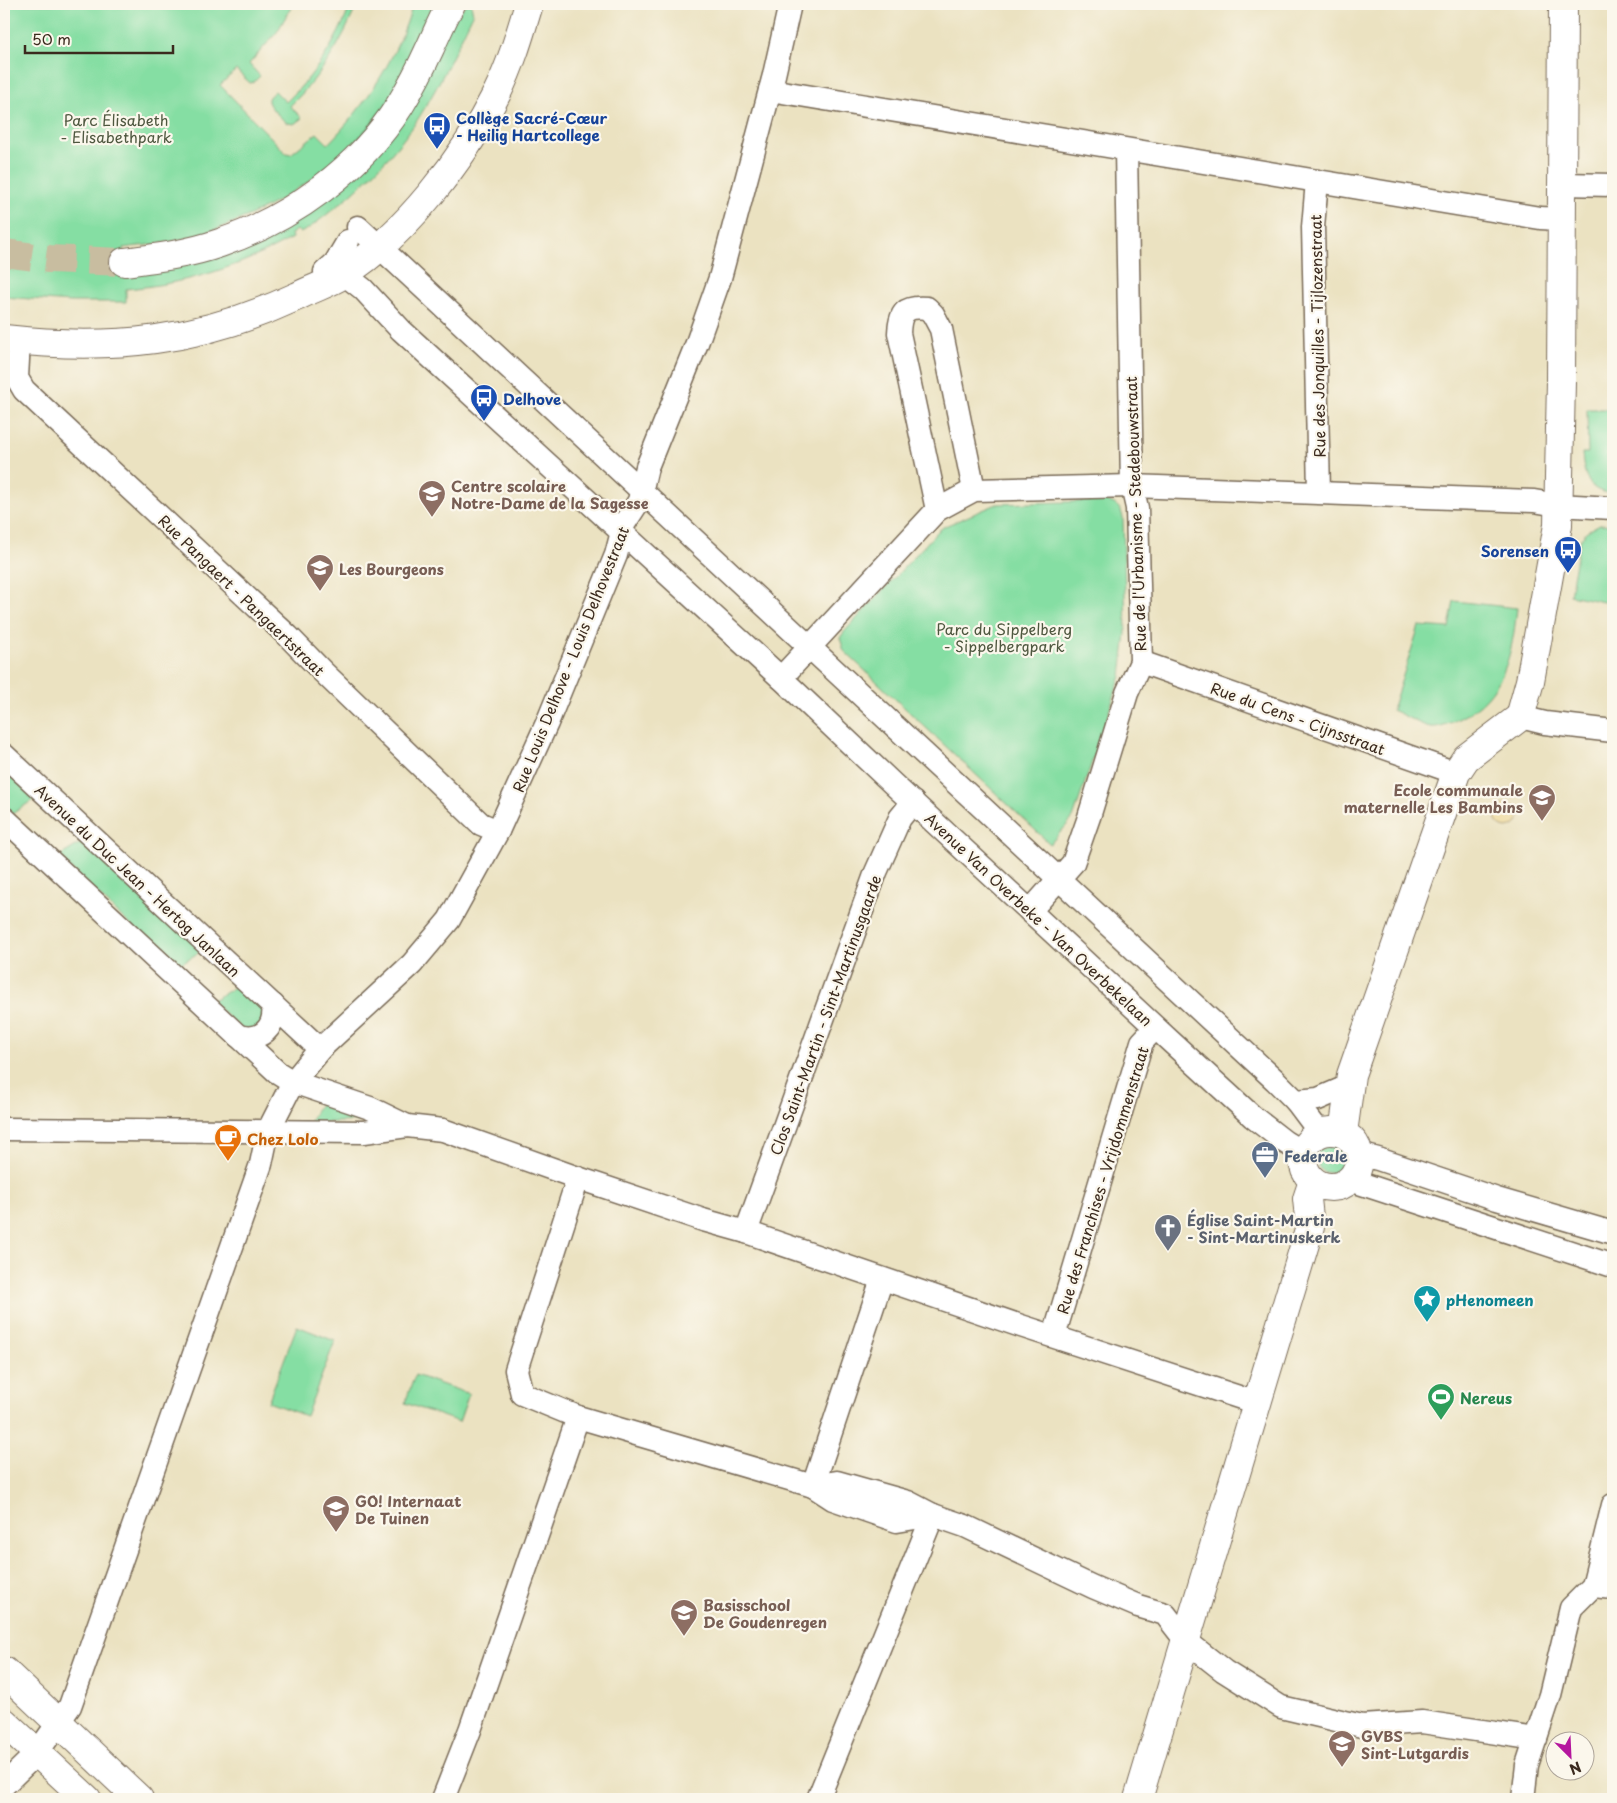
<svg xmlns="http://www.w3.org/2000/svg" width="1617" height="1803" font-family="'Playpen Sans',sans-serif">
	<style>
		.green { fill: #85dea3; stroke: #608460 }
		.sand { fill: #eeda9e; stroke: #94825e }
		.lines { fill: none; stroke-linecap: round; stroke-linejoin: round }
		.highway-tunnel { stroke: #c8bda0; stroke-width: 28; stroke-dasharray: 28 14; stroke-linecap: butt }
		.street-casing { stroke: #796a57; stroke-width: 25 }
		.secondary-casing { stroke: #796a57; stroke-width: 30 }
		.primary-casing { stroke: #796a57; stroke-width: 30 }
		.highway-casing { stroke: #796a57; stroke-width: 30 }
		.street { stroke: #fff; stroke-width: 22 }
		.secondary { stroke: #fff; stroke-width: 28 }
		.primary { stroke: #fff; stroke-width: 28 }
		.highway { stroke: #fff; stroke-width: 28 }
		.labels { text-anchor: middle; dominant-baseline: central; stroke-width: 4.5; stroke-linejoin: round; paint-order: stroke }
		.transit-label { font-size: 15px; font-weight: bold; fill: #164399; stroke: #fbf7ec; text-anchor: start }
		.park-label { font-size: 15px; fill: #4e573f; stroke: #fbf7ec }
		.street-label { font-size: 15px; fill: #3b2a1e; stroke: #fbf7ec }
		.education-label { font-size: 15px; font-weight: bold; fill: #785e54; stroke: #fbf7ec; text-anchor: start }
		.food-label { font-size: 15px; font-weight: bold; fill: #c56008; stroke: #fbf7ec; text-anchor: start }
		.service-label { font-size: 15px; font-weight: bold; fill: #4e5e75; stroke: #fbf7ec; text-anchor: start }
		.worship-label { font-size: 15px; font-weight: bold; fill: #5b616d; stroke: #fbf7ec; text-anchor: start }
		.culture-label { font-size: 15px; font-weight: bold; fill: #0d838f; stroke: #fbf7ec; text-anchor: start }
		.leisure-label { font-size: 15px; font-weight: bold; fill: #27864d; stroke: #fbf7ec; text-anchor: start }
	</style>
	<rect width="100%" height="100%" fill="#fbf7ec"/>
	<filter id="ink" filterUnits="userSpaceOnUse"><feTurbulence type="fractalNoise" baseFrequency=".02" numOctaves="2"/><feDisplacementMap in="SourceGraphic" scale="10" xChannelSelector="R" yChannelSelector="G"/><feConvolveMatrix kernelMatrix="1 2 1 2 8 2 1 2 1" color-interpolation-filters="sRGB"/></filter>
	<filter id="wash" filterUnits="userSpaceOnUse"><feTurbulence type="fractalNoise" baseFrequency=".0096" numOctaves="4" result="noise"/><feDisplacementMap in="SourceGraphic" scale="20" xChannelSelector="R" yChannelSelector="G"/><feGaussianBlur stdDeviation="1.12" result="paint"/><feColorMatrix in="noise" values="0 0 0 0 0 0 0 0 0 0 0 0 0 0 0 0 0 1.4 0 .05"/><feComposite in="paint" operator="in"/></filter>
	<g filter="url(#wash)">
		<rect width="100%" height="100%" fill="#ebe2c1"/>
		<g class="green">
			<path d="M4,4H293L277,32L249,64L260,76L254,82L250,83L236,70L220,85L286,153L291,154L317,133L328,144C367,104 397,58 413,4H435C430,11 429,20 425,28C418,47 408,66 399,83C354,162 273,215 187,238C166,244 144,245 123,248L124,272L295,219L466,4H471L473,14C454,53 436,93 412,128C383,168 347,200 308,229L300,233L297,230L291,234L292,238C241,267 185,284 126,289V302H71L4,297Z"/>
			<path d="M351,4H357C342,43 320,77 290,106L302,118L294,124L287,123C283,120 268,106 268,101C267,97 272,94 275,91L286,102C315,75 337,41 351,4Z"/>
			<path d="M1587,409H1613V493C1588,493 1584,476 1582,453H1588Z"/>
			<path d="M1103,501C1114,502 1121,506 1123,518L1126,633L1121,676L1073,818L1050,844L844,651L840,638L844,632L938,531L945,526L997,504Z"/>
			<path d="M1600,524L1613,525V604L1570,595L1580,540L1587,531Z"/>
			<path d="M1454,601L1517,608C1512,654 1505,695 1460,718C1453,722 1439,728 1431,727C1422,726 1402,714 1392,710L1419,626L1449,628Z"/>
			<path d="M4,764L39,796L12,814L4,807Z"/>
			<path d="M86,840L203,950L175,967L58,857Z"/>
			<path d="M240,984L266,1008V1022L245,1032L211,1001Z"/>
			<path d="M321,1102L366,1118L368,1121L309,1123Z"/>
			<circle cx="1330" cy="1159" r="14"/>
			<path d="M297,1326L335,1341L306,1416L268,1402Z"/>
			<path d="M415,1375L469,1394L459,1422L405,1403Z"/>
		</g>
		<circle class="sand" cx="1507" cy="816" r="12"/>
	</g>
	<g filter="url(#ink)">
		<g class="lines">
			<path class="highway-tunnel" d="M4,253L49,259L124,262"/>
			<defs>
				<g id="street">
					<path d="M770,90L1540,218L1561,219"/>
					<path d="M1317,181L1313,227L1319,492"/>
					<path d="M1561,184L1613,185"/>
					<path d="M358,227L1275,1080L1296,1101L1314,1125L1323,1132"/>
					<path d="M335,263V267L363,289L401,330L781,678L893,784L1169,1040L1253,1117L1285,1142L1303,1153"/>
					<path d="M325,272L335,263L348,241"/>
					<path d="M19,341L17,378L24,390L288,636L322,671L481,824L498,831"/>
					<path d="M937,510L899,333C900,312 905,306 927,308L933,314L941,329L974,490"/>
					<path d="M1141,662L1456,773"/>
					<path d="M781,678L937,510L974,490L1132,486L1534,501L1557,505L1613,508"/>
					<path d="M1520,717L1545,723L1613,731"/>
					<path d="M4,755L320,1049"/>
					<path d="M4,818L277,1072L293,1082L370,1108L407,1126"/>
					<path d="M1030,911L1073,863L1089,817L1127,693L1141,662L1137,508L1132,486L1126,150"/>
					<path d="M238,1036C261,1042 276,1028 273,1005"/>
					<path d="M1296,1101L1318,1099L1339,1090"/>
					<path d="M4,1129L364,1132L407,1126L443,1130L578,1178L703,1220L746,1232L1021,1326L1257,1403"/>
					<path d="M1359,1154L1378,1159L1497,1199L1613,1233"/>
					<path d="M578,1178L516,1370L522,1394L578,1417L813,1486L833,1499L897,1521L933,1515"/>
					<path d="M1350,1180L1613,1266"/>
					<path d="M746,1232L876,872L900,818L913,802"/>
					<path d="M1054,1336L1142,1042L1155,1028"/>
					<path d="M813,1486L837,1482L908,1502L933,1515L965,1526L1093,1587L1138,1606L1165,1614L1186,1641L1224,1671L1281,1707L1362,1726L1422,1722L1536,1739"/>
					<path d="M813,1486L882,1279"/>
					<path d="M1593,1586L1613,1588"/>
					<path d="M4,1785L37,1753L70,1706L261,1164L268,1131L293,1082L320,1049L412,964L449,920L498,831L547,723L616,555L624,524L639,501L647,467L697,343L720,278L774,75L790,4"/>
					<path d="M443,1799L470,1730L578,1417"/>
					<path d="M818,1799L933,1515"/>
					<path d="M1523,1799L1527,1765L1550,1695L1571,1608L1593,1586L1613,1505"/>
				</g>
				<g id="secondary">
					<circle cx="1331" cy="1159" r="28"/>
					<path d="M1343,1133L1351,1075L1456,773L1466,758L1520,717L1530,681L1558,525L1561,381L1563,4"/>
					<path d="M4,1671L139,1799"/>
					<path d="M4,1722L87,1799"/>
					<path d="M1138,1799L1310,1227L1307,1199L1313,1181"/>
				</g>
				<path id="primary" d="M4,339C112,351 199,342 298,296C313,288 328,284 342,275C404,237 465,157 497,93C511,65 520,34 529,4"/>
				<path id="highway" d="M124,262C156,258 189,254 220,243C291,219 360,169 400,105C411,87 421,68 430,48C437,33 443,18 451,4"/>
			</defs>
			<use href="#street" class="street-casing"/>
			<use href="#secondary" class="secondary-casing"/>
			<use href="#primary" class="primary-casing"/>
			<use href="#highway" class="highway-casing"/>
			<use href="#street" class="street"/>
			<use href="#secondary" class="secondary"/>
			<use href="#primary" class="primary"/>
			<use href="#highway" class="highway"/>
		</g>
	</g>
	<defs>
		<symbol id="bus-pin" viewBox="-11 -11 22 30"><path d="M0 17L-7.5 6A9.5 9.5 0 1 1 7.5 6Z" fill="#1a4fb4" stroke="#fbf7ec"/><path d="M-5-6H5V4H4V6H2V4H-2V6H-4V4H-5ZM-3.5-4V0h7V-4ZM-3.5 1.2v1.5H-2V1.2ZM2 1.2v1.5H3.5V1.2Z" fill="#fff"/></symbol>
		<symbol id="school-pin" viewBox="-11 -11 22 30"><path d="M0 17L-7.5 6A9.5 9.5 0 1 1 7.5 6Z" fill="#8d6e63" stroke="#fbf7ec"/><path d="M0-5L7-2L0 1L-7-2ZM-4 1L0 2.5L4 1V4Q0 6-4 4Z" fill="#fff"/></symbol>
		<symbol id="cafe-pin" viewBox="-11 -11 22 30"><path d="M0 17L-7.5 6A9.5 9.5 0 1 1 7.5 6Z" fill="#e8710a" stroke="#fbf7ec"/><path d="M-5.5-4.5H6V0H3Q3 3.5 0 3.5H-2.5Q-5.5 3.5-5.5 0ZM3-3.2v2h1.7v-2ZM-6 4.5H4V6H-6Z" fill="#fff"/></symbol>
		<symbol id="office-pin" viewBox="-11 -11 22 30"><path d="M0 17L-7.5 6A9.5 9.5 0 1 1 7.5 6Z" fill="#5c6f8a" stroke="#fbf7ec"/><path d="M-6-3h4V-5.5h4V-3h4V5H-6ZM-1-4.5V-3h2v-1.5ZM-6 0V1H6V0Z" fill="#fff"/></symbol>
		<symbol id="church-pin" viewBox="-11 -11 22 30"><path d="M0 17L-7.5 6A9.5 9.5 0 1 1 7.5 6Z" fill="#6b7280" stroke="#fbf7ec"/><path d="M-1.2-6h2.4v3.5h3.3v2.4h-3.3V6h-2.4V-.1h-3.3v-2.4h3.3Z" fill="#fff"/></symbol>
		<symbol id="sight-pin" viewBox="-11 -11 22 30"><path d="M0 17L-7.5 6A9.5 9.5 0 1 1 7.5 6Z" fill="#0f9aa8" stroke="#fbf7ec"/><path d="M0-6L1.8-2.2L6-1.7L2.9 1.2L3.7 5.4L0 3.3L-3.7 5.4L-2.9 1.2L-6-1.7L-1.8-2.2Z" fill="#fff"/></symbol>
		<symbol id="stadium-pin" viewBox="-11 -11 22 30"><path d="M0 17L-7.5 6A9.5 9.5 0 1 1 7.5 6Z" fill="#2e9e5b" stroke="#fbf7ec"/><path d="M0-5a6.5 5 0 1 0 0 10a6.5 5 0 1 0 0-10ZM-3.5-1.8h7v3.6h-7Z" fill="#fff"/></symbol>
	</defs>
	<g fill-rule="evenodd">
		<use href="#bus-pin" x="421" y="110" width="32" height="43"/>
		<use href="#bus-pin" x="468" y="382" width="32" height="43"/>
		<use href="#school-pin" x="416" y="478" width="32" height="43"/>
		<use href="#bus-pin" x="1552" y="534" width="32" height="43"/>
		<use href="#school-pin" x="304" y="552" width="32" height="43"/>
		<use href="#school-pin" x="1526" y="782" width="32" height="43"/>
		<use href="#cafe-pin" x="212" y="1122" width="32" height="43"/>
		<use href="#office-pin" x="1249" y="1139" width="32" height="43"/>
		<use href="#church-pin" x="1152" y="1212" width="32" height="43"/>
		<use href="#sight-pin" x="1411" y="1283" width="32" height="43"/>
		<use href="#stadium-pin" x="1425" y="1381" width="32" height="43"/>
		<use href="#school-pin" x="320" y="1493" width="32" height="43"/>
		<use href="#school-pin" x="668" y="1597" width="32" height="43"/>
		<use href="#school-pin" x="1326" y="1728" width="32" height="43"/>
	</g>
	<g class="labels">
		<g class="transit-label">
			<text x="456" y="117">Collège Sacré-Cœur<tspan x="456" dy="17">- Heilig Hartcollege</tspan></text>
			<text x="503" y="398">Delhove</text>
			<text x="1549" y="550" text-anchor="end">Sorensen</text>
		</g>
		<g class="park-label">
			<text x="116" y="119">Parc Élisabeth<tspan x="116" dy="17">- Elisabethpark</tspan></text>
			<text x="1004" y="628">Parc du Sippelberg<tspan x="1004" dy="17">- Sippelbergpark</tspan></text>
		</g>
		<g class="street-label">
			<text transform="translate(1317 336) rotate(-91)">Rue des Jonquilles - Tijlozenstraat</text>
			<text transform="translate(1135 514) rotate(-92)">Rue de l'Urbanisme - Stedebouwstraat</text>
			<text transform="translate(242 595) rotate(44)">Rue Pangaert - Pangaertstraat</text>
			<text transform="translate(570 659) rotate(-68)">Rue Louis Delhove - Louis Delhovestraat</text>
			<text transform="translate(1298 718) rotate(20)">Rue du Cens - Cijnsstraat</text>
			<text transform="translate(138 880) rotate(43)">Avenue du Duc Jean - Hertog Janlaan</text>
			<text transform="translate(1039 919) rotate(43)">Avenue Van Overbeke - Van Overbekelaan</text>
			<text transform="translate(825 1015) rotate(-70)">Clos Saint-Martin - Sint-Martinusgaarde</text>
			<text transform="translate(1102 1180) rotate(-73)">Rue des Franchises - Vrijdommenstraat</text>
		</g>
		<g class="education-label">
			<text x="451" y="485">Centre scolaire<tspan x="451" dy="17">Notre-Dame de la Sagesse</tspan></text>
			<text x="339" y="568">Les Bourgeons</text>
			<text x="1523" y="789" text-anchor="end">Ecole communale<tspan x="1523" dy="17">maternelle Les Bambins</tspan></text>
			<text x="355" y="1500">GO! Internaat<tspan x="355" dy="17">De Tuinen</tspan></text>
			<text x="703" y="1604">Basisschool<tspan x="703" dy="17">De Goudenregen</tspan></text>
			<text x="1361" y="1735">GVBS<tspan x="1361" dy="17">Sint-Lutgardis</tspan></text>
		</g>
		<g class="food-label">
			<text x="247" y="1138">Chez Lolo</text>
		</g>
		<g class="service-label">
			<text x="1284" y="1155">Federale</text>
		</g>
		<g class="worship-label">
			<text x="1187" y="1219">Église Saint-Martin<tspan x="1187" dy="17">- Sint-Martinuskerk</tspan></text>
		</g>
		<g class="culture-label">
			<text x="1446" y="1299">pHenomeen</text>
		</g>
		<g class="leisure-label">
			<text x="1460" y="1397">Nereus</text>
		</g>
	</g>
	<rect width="1617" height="1803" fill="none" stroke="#fbf7ec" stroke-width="20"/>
	<g transform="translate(1570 1756) rotate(156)"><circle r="24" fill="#fbf7ec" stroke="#aea59a"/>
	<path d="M0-4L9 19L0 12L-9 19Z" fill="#b5179e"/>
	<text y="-8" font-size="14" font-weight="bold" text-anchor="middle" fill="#3b2a1e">N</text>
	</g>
	<path d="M25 45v8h148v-8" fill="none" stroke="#3b2a1e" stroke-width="2.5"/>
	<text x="32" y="45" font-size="15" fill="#3b2a1e" stroke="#fbf7ec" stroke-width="4" paint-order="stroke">50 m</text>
</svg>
